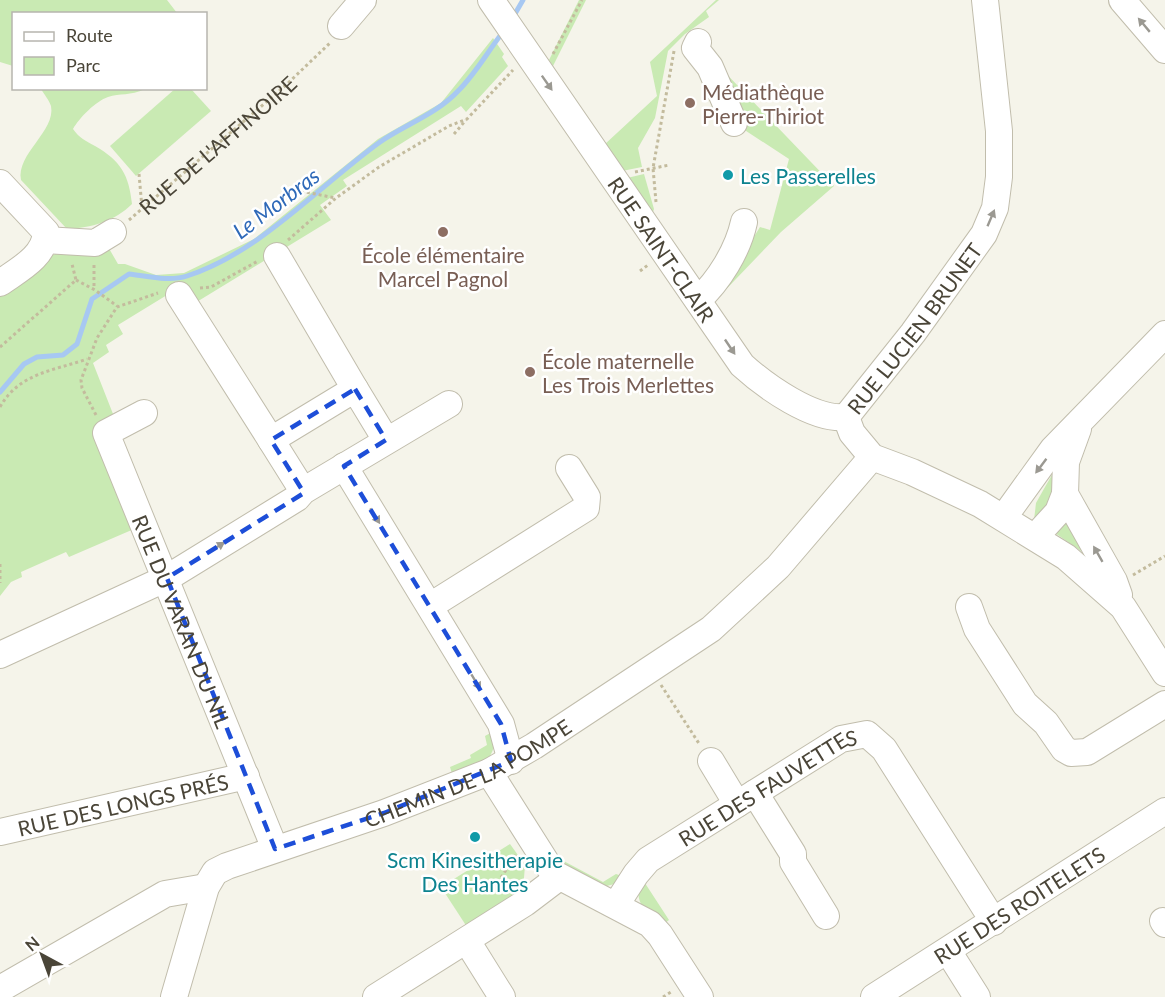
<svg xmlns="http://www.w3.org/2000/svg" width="1165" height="997" font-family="Lato,sans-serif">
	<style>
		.green { fill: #c9eab3 }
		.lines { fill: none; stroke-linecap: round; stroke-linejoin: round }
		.stream { stroke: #a7c8f2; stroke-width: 5 }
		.minor-casing { stroke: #c1bdac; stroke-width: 28 }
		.path { stroke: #c3bb9d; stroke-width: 3; stroke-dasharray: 3 3; stroke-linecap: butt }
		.minor { stroke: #fff; stroke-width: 26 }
		.oneway { fill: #9b9992 }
		.marked { fill: none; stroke: #1d4ed8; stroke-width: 4.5; stroke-dasharray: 12 8; stroke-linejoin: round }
		.education-dot { fill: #8d6e63; stroke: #fff; stroke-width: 2 }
		.culture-dot { fill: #0f9aa8; stroke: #fff; stroke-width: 2 }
		.labels { text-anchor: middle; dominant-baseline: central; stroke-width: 5; stroke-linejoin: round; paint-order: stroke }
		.education-label { font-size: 21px; fill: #785e54; stroke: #fff; text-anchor: start }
		.street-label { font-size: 21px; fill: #4a4538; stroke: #fff }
		.culture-label { font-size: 21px; fill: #0d838f; stroke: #fff; text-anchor: start }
		.water-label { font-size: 22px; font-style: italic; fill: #2e69b8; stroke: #fff }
	</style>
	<rect width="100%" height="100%" fill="#f5f4ea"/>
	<g class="green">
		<path d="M0,0H167L177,13L14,14L13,66L0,62Z"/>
		<path d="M579,0H586L553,66L549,60Z"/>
		<path d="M716,0H719L706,11L709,17L685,34L668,51L655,118L638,148L642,167L622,171L604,145L657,96L650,62Z"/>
		<path d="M493,38L504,54L502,57L508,66L466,112L461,106L343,180L347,186L320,205L331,220L195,303L167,295L118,325L123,334L106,345L109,352L93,363L115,419L134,529L69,557L66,552L21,572L22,577L11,582L0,596V291L44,259L62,251L107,245L118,264H125L156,275L184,273L254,239L378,139L441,103Z"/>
		<path d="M714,61L834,186L781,232L712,304L760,227L770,230L789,159L740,127Z"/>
		<path d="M176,88L191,89L211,111L136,176L110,146Z"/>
		<path d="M41,89H145C130,96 120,93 108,97C96,101 79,118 73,129C79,138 86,141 95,146C121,161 129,175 132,204C115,221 91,228 67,229L21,180C16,154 56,131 51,106C49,100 44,94 41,89Z"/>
		<path d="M644,174L654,209L652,215L627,178Z"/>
		<path d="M1058,464L1054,502L1034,520L1036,503Z"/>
		<path d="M1066,518L1091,558L1055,533Z"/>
		<path d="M494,731C498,763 478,765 453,777L450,767L471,758L470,755L487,745L485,736Z"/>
		<path d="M510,844L525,865L523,891L467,927L441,887Z"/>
		<path d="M558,858L603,882L616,874L625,877L618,883L603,887L561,868Z"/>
		<path d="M641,877L669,920L665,923C642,907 634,906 641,877Z"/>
	</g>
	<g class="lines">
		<g class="stream">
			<path d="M512,19L523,0"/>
			<path d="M0,392L24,364L37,357L63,355L77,344L92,299L129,274C147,276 169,282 187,276C259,253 319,186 380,142C406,124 437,114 459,90C476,73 488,51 503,32"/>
		</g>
		<defs>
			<g id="minor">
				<path id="s2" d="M491,0L742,365C765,386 814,421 846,417"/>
				<path d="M1122,0L1165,50"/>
				<path d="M341,26L363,0"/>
				<path d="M698,42L695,48L710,67L734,123"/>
				<path d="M0,183L46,232C45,257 18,270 0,283"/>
				<path d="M45,240L95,243L113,232"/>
				<path d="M277,256L355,389"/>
				<path d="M179,295L271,440"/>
				<path d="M698,300C719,281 738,250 744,222"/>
				<path id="s3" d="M144,413L106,433L275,849"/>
				<path id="s4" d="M846,417L913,333L984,234L995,208L999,177V131L985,0"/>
				<path d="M846,417L852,433L872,457L912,472L980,504L1066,557L1123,607L1165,673"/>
				<path d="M1078,429L1066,462L1065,494L1114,581L1119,595"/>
				<path d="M344,466L501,724L511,761"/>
				<path d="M303,491L271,440L355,389L386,440"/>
				<path d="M1004,517L1053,449L1165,334"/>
				<path d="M1036,536L1058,512L1065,494"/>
				<path d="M430,606L586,508L587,497L569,468"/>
				<path d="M969,607L977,629L1025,704L1046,723L1064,749L1071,753L1087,752L1165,704"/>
				<path d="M0,655L167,578L297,498L303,491L449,404"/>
				<path d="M711,761L737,804"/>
				<path d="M489,772L553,873L650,924L660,935L700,997"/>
				<path d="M755,793L793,854V862L826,916"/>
				<path id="s5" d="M0,832L246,776"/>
				<path id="s6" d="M616,905L636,874L648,860L841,739L867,734L884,749L994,922"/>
				<path d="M1163,921L1165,924"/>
				<path d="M467,941L502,997"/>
				<path d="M948,951L977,997"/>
				<path d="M0,989L165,894L206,887"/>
				<path id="s7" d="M174,997L206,887L215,872L227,866L384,813L489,772L534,746L711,629L778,567L872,457"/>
				<path d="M376,997L525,903L558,878"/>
				<path id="s8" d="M874,997L1165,811"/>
			</g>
		</defs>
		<use href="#minor" class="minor-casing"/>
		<g class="path">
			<path d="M553,54L582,0"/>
			<path d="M454,134L466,120"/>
			<path d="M635,172L669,165"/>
			<path d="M139,174L142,208"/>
			<path d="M301,191L335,198"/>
			<path d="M656,202L653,168L674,51"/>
			<path id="s1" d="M129,220L286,85L331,42"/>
			<path d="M288,240L336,198L379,167L449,126L467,119L513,70"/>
			<path d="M94,265V288"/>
			<path d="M640,271L648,265"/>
			<path d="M76,280L95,290L117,306"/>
			<path d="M200,288L211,287L258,261"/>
			<path d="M0,347L76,280L72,264"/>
			<path d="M0,407C19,373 53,371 87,359"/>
			<path d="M96,415L82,388L81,380L97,338L117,307L158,293"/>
			<path d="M0,564V583"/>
			<path d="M1133,575L1165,556"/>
			<path d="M661,685L700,745"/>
			<path d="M516,855L500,879L517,882"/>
			<path d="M663,997L671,992"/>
		</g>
		<use href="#minor" class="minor"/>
	</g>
	<defs><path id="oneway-solid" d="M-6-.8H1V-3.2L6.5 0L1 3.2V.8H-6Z" transform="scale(1.5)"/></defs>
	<g class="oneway">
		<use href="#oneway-solid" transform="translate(1144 25) rotate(-130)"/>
		<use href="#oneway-solid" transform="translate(547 83) rotate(55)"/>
		<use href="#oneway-solid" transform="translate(991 218) rotate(-67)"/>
		<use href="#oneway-solid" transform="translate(730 347) rotate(56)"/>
		<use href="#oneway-solid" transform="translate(1041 466) rotate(127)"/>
		<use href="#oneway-solid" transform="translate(375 516) rotate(58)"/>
		<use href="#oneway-solid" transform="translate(217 547) rotate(-32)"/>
		<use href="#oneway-solid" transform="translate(1098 554) rotate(-120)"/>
		<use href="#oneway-solid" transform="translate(476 682) rotate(59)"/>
	</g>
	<path class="marked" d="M355,389L386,440L344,466L501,724L511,761L384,813L275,849L167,578L304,493L271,440Z"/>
	<g class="education-dot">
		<circle cx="690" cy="103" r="6"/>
		<circle cx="443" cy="232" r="6"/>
		<circle cx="530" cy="372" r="6"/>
	</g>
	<g class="culture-dot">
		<circle cx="728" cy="175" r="6"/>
		<circle cx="475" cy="837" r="6"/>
	</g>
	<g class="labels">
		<g class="education-label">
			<text x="702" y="91">Médiathèque<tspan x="702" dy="24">Pierre-Thiriot</tspan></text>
			<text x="443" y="254" text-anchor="middle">École élémentaire<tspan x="443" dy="24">Marcel Pagnol</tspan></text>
			<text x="542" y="360">École maternelle<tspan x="542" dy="24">Les Trois Merlettes</tspan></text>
		</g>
		<g class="street-label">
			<text stroke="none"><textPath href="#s1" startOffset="116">RUE DE L'AFFINOIRE</textPath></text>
			<text stroke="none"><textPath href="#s2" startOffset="302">RUE SAINT-CLAIR</textPath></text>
			<text stroke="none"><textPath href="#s4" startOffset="112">RUE LUCIEN BRUNET</textPath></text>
			<text stroke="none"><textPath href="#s3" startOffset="246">RUE DU VARAN DU NIL</textPath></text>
			<text stroke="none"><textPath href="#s7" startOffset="404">CHEMIN DE LA POMPE</textPath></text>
			<text stroke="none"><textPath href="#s6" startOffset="196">RUE DES FAUVETTES</textPath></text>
			<text stroke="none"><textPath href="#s5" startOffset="126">RUE DES LONGS PRÉS</textPath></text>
			<text stroke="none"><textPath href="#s8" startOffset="172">RUE DES ROITELETS</textPath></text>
		</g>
		<g class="culture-label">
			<text x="740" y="175">Les Passerelles</text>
			<text x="475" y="859" text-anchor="middle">Scm Kinesitherapie<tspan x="475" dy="24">Des Hantes</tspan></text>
		</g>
		<g class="water-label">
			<text transform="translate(276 203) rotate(-37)">Le Morbras</text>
		</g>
	</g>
	<rect x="12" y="12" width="195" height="78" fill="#ffffff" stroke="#b7b5af" stroke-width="1.5"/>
	<rect x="24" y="32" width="30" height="9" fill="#ffffff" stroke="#b7b5af" stroke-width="1.5"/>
	<text x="66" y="42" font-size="18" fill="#4a4538">Route</text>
	<rect x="24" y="57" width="30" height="18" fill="#c9eab3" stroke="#b7b5af" stroke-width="1.5"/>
	<text x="66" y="72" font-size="18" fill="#4a4538">Parc</text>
	<g transform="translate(42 955) rotate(319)" stroke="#ffffff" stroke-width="4.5" paint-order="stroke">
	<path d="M0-4.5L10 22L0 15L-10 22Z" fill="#4a4538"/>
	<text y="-9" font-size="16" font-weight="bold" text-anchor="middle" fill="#4a4538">N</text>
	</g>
</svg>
